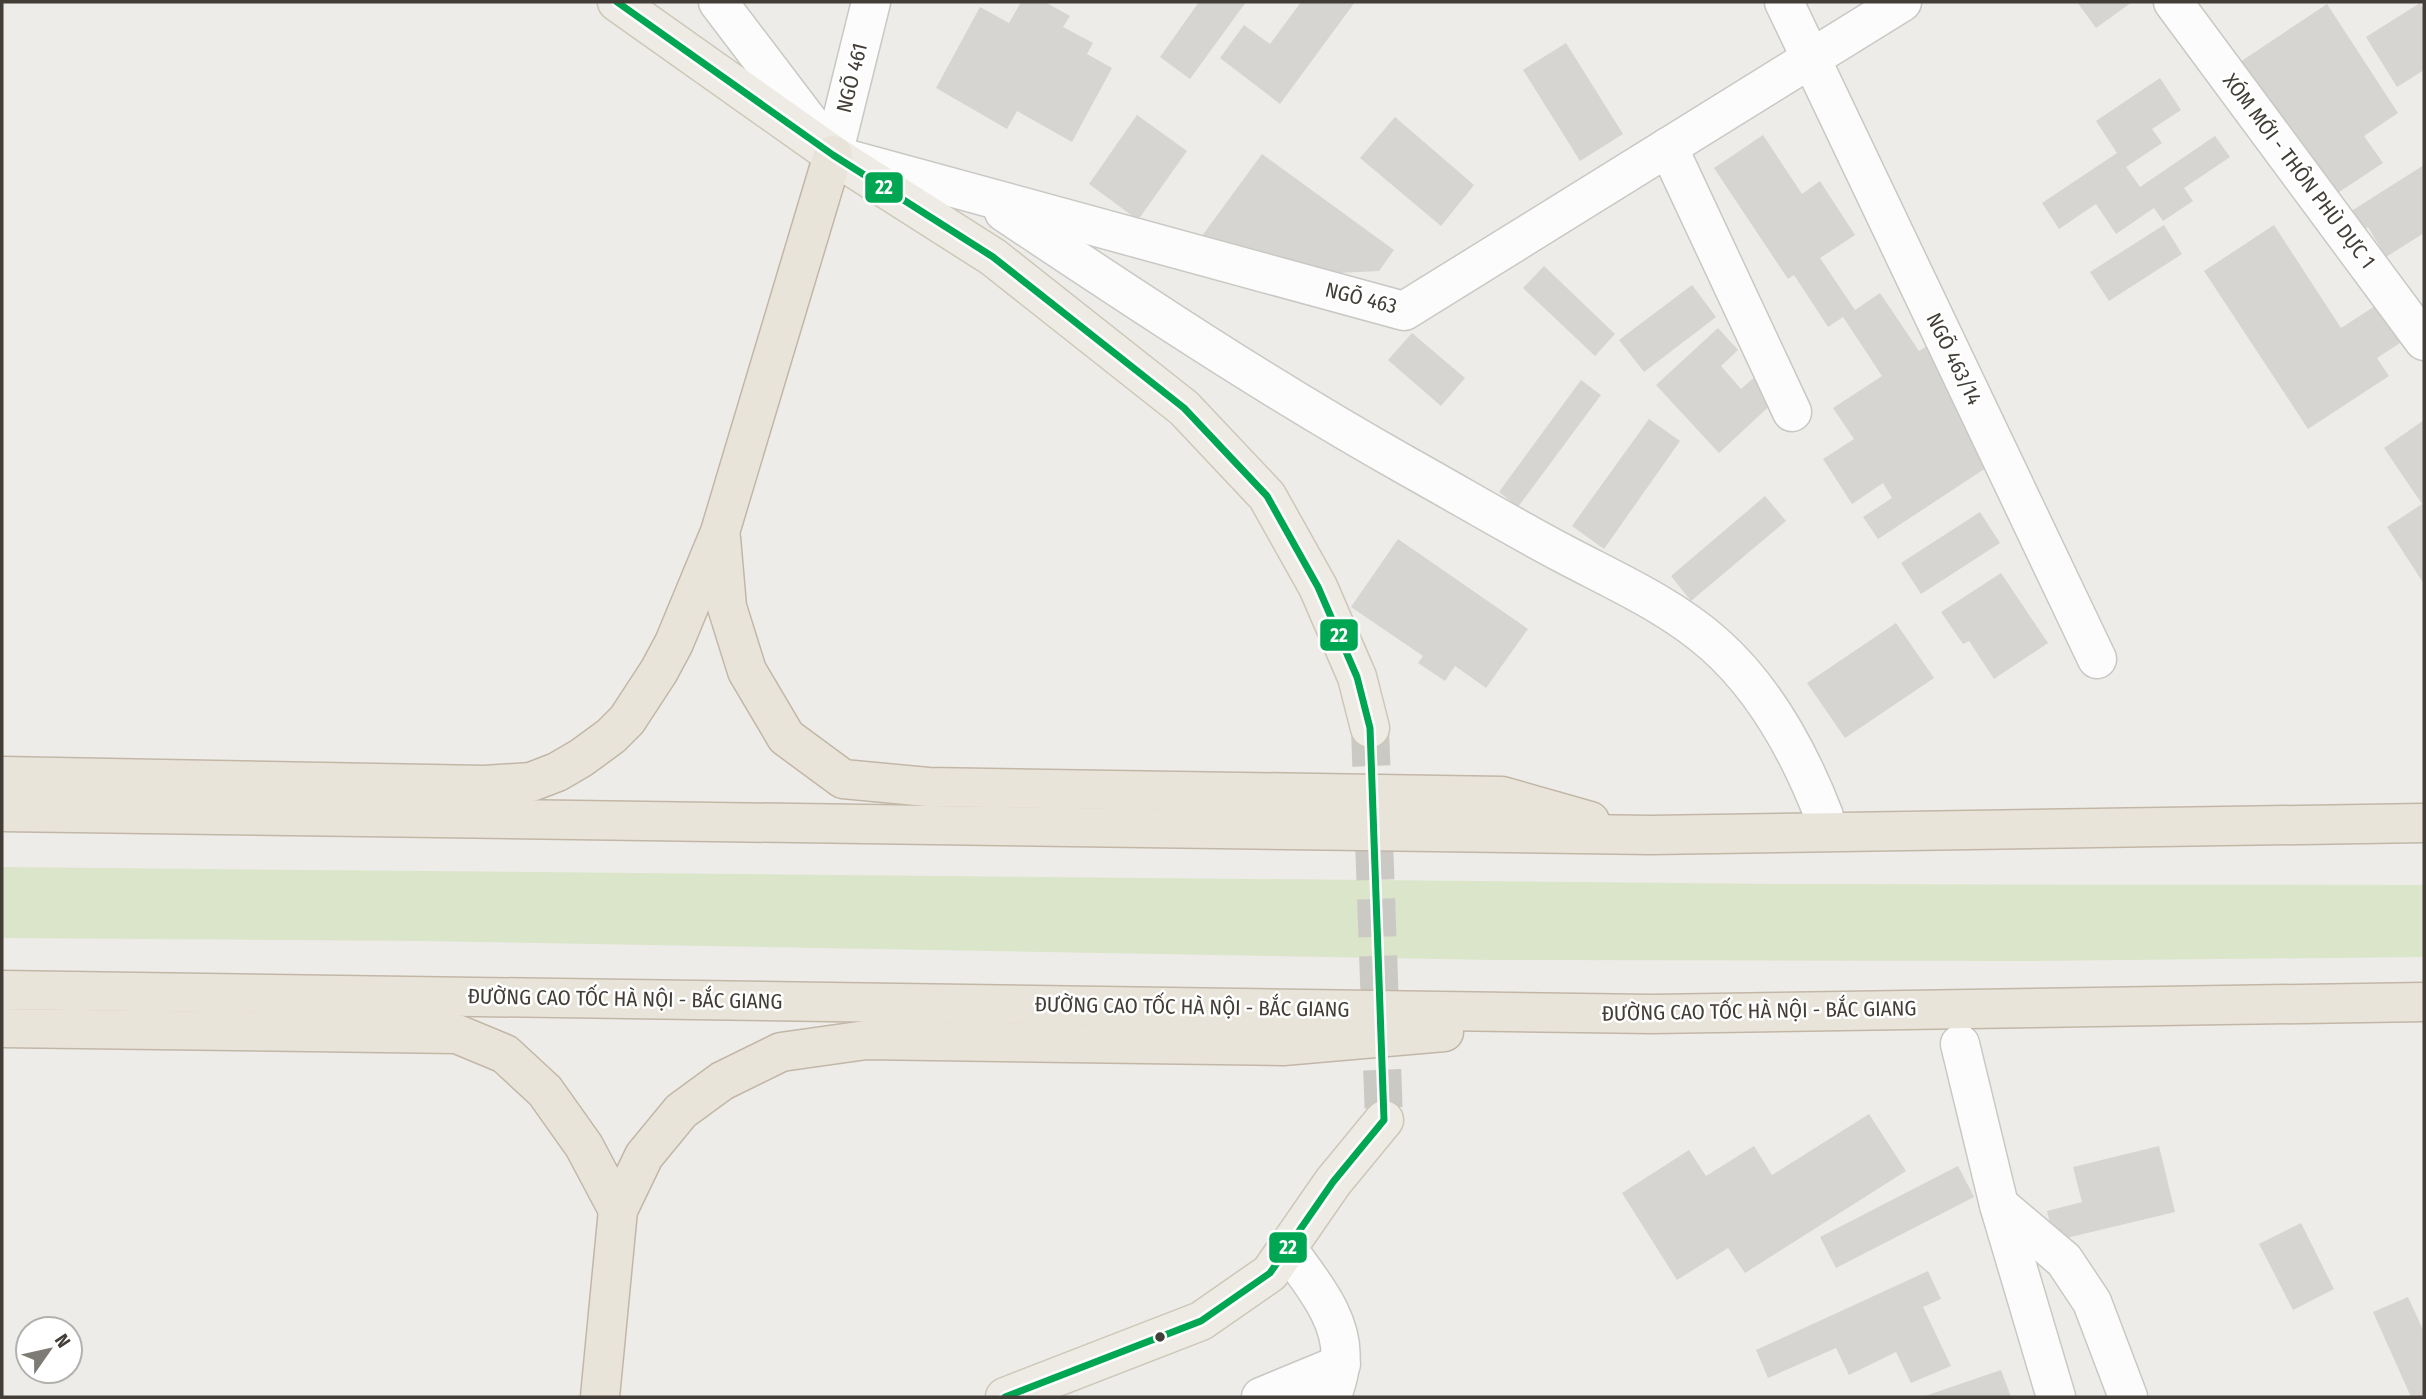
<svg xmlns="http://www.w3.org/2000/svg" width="2426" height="1399" font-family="'Fira Sans Condensed',sans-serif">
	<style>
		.green { fill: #dbe5ca }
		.building { fill: #d7d5d1 }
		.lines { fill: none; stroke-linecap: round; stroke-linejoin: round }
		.primary-tunnel { stroke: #cbc9c4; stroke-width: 38; stroke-dasharray: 38 19; stroke-linecap: butt }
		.minor-casing { stroke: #c9c8c4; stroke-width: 41 }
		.tertiary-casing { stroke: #c9c8c4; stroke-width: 41 }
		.primary-casing { stroke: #cdc7b8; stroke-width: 41 }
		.motorway-casing { stroke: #c2b7a7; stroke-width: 41 }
		.minor { stroke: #fcfcfc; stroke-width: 38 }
		.tertiary { stroke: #fcfcfc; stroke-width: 38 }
		.primary { stroke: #eeebe4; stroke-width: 38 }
		.motorway { stroke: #e9e4da; stroke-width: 38 }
		.bus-1-casing { stroke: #fff; stroke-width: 12 }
		.bus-1 { stroke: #00a651; stroke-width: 7 }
		.bus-dot { fill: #423d36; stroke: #fff; stroke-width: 2.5 }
		.labels { text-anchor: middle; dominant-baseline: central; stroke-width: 5; stroke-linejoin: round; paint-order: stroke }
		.street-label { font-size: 21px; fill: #423d36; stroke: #fff }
		.line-badge { stroke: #fff; stroke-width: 2.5 }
		.badge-label { font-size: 19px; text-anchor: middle; font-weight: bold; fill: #fff }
	</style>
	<rect width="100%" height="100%" fill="#edece8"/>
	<path class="green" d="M2,867L1780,884L2424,885V957L2023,961L1495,960L420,941L2,938Z"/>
	<g class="building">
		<path d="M1021,2H1045L1070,16L1063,27L1093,43L1087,54L1112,68L1072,142L1017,111L1007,129L936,88L980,7L1009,23Z"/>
		<path d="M1199,2H1246L1190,79L1160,57Z"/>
		<path d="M1301,2H1355L1280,104L1220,58L1244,25L1270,44Z"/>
		<path d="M2077,2H2132L2096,28Z"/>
		<path d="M2420,3L2424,10V70L2397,87L2366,37Z"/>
		<path d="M2327,4L2398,113L2364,136L2383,163L2327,200L2237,64Z"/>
		<path d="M1566,43L1623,134L1580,161L1523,70Z"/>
		<path d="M2160,78L2181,110L2152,129L2162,143L2126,167L2140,187L2215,136L2230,157L2184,188L2193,201L2163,221L2154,208L2116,234L2096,204L2059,229L2042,203L2117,153L2096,121Z"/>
		<path d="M1137,115L1187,151L1138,220L1089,184Z"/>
		<path d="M1395,117L1474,185L1441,226L1360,158Z"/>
		<path d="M1763,135L1802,194L1820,181L1855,235L1820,258L1855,310L1880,293L1919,351L1935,341L1998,460L1878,539L1863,517L1892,498L1883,483L1852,504L1823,459L1854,439L1833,408L1882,376L1843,317L1828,327L1794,275L1788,279L1714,168Z"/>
		<path d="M1262,154L1394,250L1379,271L1318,274L1199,240Z"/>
		<path d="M2424,165V233L2386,257L2368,227L2357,234L2345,215Z"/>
		<path d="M2164,225L2182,254L2109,301L2090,272Z"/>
		<path d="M2274,225L2341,328L2375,306L2400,343L2377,358L2389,376L2308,429L2204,271Z"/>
		<path d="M1544,266L1615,334L1595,356L1523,288Z"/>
		<path d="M1692,285L1716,317L1644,372L1619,340Z"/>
		<path d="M1718,328L1738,350L1721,366L1741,389L1757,375L1778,398L1719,453L1656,385Z"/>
		<path d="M1412,333L1465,378L1441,406L1388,360Z"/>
		<path d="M1581,380L1601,395L1518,507L1499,492Z"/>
		<path d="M1649,419L1680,441L1604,549L1572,526Z"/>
		<path d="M2424,420V502L2422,504L2384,448Z"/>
		<path d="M1765,496L1786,521L1691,601L1671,576Z"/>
		<path d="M2422,504L2424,507V584L2387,527Z"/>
		<path d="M1980,512L2000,543L1921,594L1901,563Z"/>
		<path d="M1398,539L1528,629L1486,688L1455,666L1445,681L1418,663L1423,656L1351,607Z"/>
		<path d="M2001,573L2048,643L1994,679L1969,641L1963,644L1941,612Z"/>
		<path d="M1896,623L1934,678L1845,738L1807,683Z"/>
		<path d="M1869,1114L1906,1171L1745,1273L1728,1248L1677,1280L1622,1193L1689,1150L1706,1176L1754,1146L1772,1175Z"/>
		<path d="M2159,1146L2175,1212L2054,1241L2047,1211L2082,1202L2073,1167Z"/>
		<path d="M1958,1166L1974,1197L1836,1268L1820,1237Z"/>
		<path d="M2301,1223L2334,1289L2293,1310L2259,1244Z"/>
		<path d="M1928,1271L1941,1299L1923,1307L1951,1366L1911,1383L1896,1352L1849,1375L1836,1348L1768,1378L1756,1350Z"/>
		<path d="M2408,1297L2424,1332V1397H2411L2373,1312Z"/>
		<path d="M2001,1370L2011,1397H1922Z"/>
	</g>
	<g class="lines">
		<path class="primary-tunnel" d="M1370,728L1384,1120"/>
		<defs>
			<g id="minor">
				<path d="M871,2L833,155L1404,311L1902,2"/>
				<path d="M1784,2L2097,659"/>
				<path d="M2173,2L2424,341"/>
				<path d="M1668,147L1792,412"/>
				<path d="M1004,212C1136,300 1268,388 1407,466C1459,495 1511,526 1564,554C1615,581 1670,605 1714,644C1765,689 1800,754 1824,816"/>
				<path d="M1960,1044L1999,1205L2056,1397"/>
				<path d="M1999,1205L2064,1260L2092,1302L2128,1397"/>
				<path d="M1287,1248C1311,1282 1346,1321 1340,1365C1339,1376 1335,1387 1332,1397"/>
				<path d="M1261,1397L1341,1364"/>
			</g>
			<path id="tertiary" d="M718,2L828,147"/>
			<g id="primary">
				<path d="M617,2L833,155L993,257L1184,408L1267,496L1318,587L1357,677L1370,728"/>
				<path d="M1005,1397L1201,1321L1270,1273L1333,1182L1384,1120"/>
			</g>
			<g id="motorway">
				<path d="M721,538L727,607L747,671L786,737L843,779L928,787L1502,796L1590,821"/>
				<path d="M2,776L484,785L531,782L557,772L581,758L611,736L627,720L659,671L674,643L720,532L833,155"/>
				<path d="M2,812L1651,835L2424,823"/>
				<path d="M2,990L1652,1014L2424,1002"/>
				<path d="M2,1028L457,1034L505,1054L545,1091L584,1146L618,1210"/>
				<path d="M600,1397L618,1210L644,1156L681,1111L722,1081L781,1052L866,1040L1283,1046L1444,1032"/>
			</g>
		</defs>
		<use href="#minor" class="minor-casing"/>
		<use href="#tertiary" class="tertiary-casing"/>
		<use href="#primary" class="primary-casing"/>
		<use href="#motorway" class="motorway-casing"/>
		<use href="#minor" class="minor"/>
		<use href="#tertiary" class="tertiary"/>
		<use href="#primary" class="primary"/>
		<use href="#motorway" class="motorway"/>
		<defs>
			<path id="bus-1" d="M617,2L833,155L993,257L1184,408L1267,496L1318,587L1357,677L1370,728L1384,1120L1333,1182L1270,1273L1201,1321L1005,1397"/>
		</defs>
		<use href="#bus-1" class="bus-1-casing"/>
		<use href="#bus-1" class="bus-1"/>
	</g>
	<circle class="bus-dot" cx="1160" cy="1337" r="6"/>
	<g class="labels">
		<g class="street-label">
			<text transform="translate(852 78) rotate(-76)">NGÕ 461</text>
			<text transform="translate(2299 171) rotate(53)">XÓM MỚI - THÔN PHÙ DỰC 1</text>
			<text transform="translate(1361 298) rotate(14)">NGÕ 463</text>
			<text transform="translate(1954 359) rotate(64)">NGÕ 463/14</text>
			<text transform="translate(625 999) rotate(1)">ĐƯỜNG CAO TỐC HÀ NỘI - BẮC GIANG</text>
			<text transform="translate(1192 1007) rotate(1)">ĐƯỜNG CAO TỐC HÀ NỘI - BẮC GIANG</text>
			<text transform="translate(1759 1011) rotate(-1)">ĐƯỜNG CAO TỐC HÀ NỘI - BẮC GIANG</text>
		</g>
	</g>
	<g class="line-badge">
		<rect x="864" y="171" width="40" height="33" rx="7" fill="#00a651"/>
		<rect x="1319" y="618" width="40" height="34" rx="7" fill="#00a651"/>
		<rect x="1268" y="1231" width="40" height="33" rx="7" fill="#00a651"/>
	</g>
	<g class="badge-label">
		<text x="884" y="194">22</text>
		<text x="1339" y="642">22</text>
		<text x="1288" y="1254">22</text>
	</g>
	<rect width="2426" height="1399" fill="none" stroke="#423d36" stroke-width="7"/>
	<g transform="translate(49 1350) rotate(56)"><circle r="33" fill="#ffffff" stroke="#b3b1af" stroke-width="2"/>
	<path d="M0-5L12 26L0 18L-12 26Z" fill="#7e7a74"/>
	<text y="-10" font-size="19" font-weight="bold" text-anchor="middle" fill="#423d36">N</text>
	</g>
</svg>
